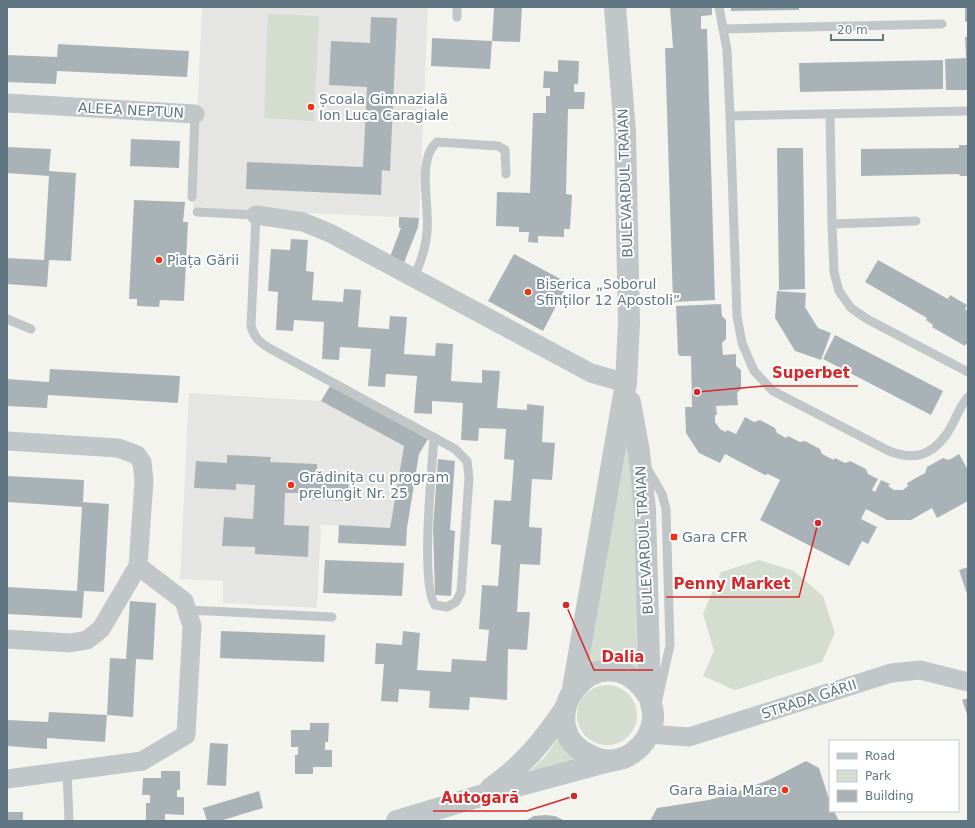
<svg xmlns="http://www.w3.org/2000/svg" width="975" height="828" font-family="'DejaVu Sans',sans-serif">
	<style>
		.built { fill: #e5e5e3 }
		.green { fill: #d5dcd0 }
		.building { fill: #a9b3b7 }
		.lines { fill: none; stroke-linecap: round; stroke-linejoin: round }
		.service { stroke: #c1c6c8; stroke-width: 9 }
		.minor { stroke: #c1c6c8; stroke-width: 19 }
		.tertiary { stroke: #c1c6c8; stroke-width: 22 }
		.poi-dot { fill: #f33011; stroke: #fff; stroke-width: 1.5 }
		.labels { text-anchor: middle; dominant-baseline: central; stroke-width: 4; stroke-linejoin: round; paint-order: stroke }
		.poi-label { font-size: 14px; fill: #607783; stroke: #fff; text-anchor: start }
		.street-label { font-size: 14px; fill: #607783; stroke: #fff }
		.leader { fill: none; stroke: #d62828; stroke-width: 1.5 }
		.callout-dot { fill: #d62828; stroke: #fff; stroke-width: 1.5 }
		.callout-label { font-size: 15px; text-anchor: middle; font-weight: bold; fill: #d62828; stroke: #fff; stroke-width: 4; stroke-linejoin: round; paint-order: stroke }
	</style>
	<rect width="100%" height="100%" fill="#f4f4ef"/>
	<g class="built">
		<path d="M202,7H428L419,218L193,208Z"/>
		<path d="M189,393L321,401L404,446L390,528L321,525L317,608L223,603V581L180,579Z"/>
	</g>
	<g class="green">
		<path d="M268,14L319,16L314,121L264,118Z"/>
		<path d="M625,443L633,444L639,673L584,667Z"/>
		<path d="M759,560L794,571L823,596L835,633L822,662L735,690L703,676L714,651L703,614L721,572Z"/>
		<circle cx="607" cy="715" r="30"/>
		<path d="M560,736L584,760L524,776L544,758Z"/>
	</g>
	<g class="building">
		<path d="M494,7H522L520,42L492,41Z"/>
		<path d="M670,7H712V15L701,16V29H707L715,300L673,302L665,48H673Z"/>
		<path d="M731,7H799V10L731,11Z"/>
		<path d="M965,7H968V21L965,22Z"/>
		<path d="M371,17L397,18L390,171L382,170L381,195L246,189L247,162L363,167L367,87L329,85L331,41L370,43Z"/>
		<path d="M965,37H968V90H946L945,59L966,58Z"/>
		<path d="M432,38L492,41L490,69L431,66Z"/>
		<path d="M58,44L189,51L187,77L57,71L56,84L7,82V55L57,57Z"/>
		<path d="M558,60L579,61L578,84H574V92H585L584,109H568L566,194L572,195L570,229H564V237L538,236V243L528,242L529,232H519V227L496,226L497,192L530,193L533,113H546V96H550V88H543L544,71L558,72Z"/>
		<path d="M943,60V89L800,92L799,63Z"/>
		<path d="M131,139L180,141L179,168L130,166Z"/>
		<path d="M959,145H968V176H960L959,174L861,176V149L959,148Z"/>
		<path d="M7,147L51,149L49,171L76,173L71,261L49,260L47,287L7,284V258L44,260L49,176L7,173Z"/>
		<path d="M777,148H803L805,289L779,290Z"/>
		<path d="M134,200L185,202L183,222H188L184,301L160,300L159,307L137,306V299H129Z"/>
		<path d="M399,217L419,218L418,227L402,268L388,262L401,228H399Z"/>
		<path d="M291,239L308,240L306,271L314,272L312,300L343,302L344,289L361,290L358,327L389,329L390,316L407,317L404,354L435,356L436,343L453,344L451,381L482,383V370L500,371L497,408L527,410V404L544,406L542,442L555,443L552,480L532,479L529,527L542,528L540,565L520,564L517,612H530L527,650L508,649L507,700L470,697L469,710L429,708L430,691L399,689L398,702L381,701L384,664H375L376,643L402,645L403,631L420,633L417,670L451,672L452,659L486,661L489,630L479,629L482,585L498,586L501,545L491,544L494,500L511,501L514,460L504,459L506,429L479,428L478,441L461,440L463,403L432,401V414L414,413L417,376L386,374L385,387L368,386L371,349L340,347L339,360L322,359L324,322L294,320L293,331L276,330L278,292L268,291L271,249L290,250Z"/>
		<path d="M514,254L568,283L543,331L488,301Z"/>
		<path d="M878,260L948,299L950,295L967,305L965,309L968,311V345L966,344L965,346L932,327L933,325L926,320L927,318L865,282Z"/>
		<path d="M777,291L806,293L805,307L818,328L831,333L821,360L795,351L775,318Z"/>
		<path d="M721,304L722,316L726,320V339L722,343L723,355L736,354V366L741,370V389L737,393L738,405L716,406L717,415H715V422L720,429L726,432L727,430L736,434L745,417L754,422L760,420L775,428L777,433L786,438L788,436L800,442L805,441L820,449L822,454L834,460L835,458L845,463L850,461L866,469L868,474L878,479L872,490L875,492L881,480L890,484L888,486L894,490H903L908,486L907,483L925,473L927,467L943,458L949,460L959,454L968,470V501L937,518L932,508L911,520H887L866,509L861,519L877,527L868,544L862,541L849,566L760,520L780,480L768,474L765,475L725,454L720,463L699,453L686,433L685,407H692L691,356H680L678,354L676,306Z"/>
		<path d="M835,335L943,391L931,415L823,359Z"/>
		<path d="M50,369L180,376L178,403L48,395L47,408L7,406V379L49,382Z"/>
		<path d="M330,386L428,439L419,454L407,528L406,546L338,543L339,525L390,528L404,446L321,401Z"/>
		<path d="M227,455L271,457L270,462L317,464V473L349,475L348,501L305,499V493H285L284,525L309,526L308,557L255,554V547L222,546L224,517L253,519L255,485L236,484V490L194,488L196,461L227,463Z"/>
		<path d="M438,459L455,461L450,530L455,531L451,596L435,595L433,528Z"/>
		<path d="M7,476L84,480L83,502L109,504L104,592L84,591L82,618L7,614V587L77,591L82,507L7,502Z"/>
		<path d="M325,560L404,563L402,596L323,593Z"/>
		<path d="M968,567V597L959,570Z"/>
		<path d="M130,601L156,603L153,660L136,659L133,717L107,715L110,658L126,659Z"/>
		<path d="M221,631L325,635L324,662L220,658Z"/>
		<path d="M968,698V717L962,700Z"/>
		<path d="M49,712L107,715L105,742L47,738V749L7,746V720L48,722Z"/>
		<path d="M310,723H329L328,742H325V750H332V767H313V774H295V755H298V747H291V730H310Z"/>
		<path d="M210,743L228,744L226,786L207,785Z"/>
		<path d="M806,761L819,768L830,802V811H834L839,821H650L657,808L709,800L734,793L771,779Z"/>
		<path d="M161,771H180V790H177V797H184V815L165,814V821H146V803H150V795H142L143,778H161Z"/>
		<path d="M259,791L263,808L220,821H207L203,808Z"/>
		<rect x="7" y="812" width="16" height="9"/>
		<path d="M545,815L555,816L565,821H525L534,816Z"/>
	</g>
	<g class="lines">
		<g class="service">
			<path d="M719,7L727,50L730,116"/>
			<path d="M457,17V7"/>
			<path d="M723,29L942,24"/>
			<path d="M968,111L730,116L737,316L742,343L754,371L773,391L889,451C913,460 930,457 946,435C955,423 958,408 968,397"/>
			<path d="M830,114L832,224"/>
			<path d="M192,197L195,114"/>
			<path d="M197,212L256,215L251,326C254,337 259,342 269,348L455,449L467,461L469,478L461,592L456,602L447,607L435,605C420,582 432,469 434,437"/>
			<path d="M916,221L832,224L834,272L839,291L851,308L867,319L968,372"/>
			<path d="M414,278C420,263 426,248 427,231C430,206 416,160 437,142L498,146L505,150L506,174"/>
			<path d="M7,319L31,329"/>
			<path d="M647,468L662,494L666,509L670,645L658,699"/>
			<path d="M187,610L332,617"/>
			<path d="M67,771L69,821"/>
		</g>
		<g class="minor">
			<path d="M7,103L195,114"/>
			<path d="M256,215L303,222L330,233L591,373L626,383"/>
			<path d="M7,441L118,448L137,455L142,462L144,481L138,566L101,629L87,640L70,643L7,639"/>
			<path d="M649,734L689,737L891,673L920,670L968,682"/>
			<path d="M7,779L142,761L186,735L192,626L184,601L138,566"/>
		</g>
		<g class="tertiary">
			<path d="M630,402L639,452L645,510L650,698C651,705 654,713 653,719C650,746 623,768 596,758C519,731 600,619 650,698"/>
			<path d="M573,689L626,383L629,323L625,132L615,7"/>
			<path d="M491,788C523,766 543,741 565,709"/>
			<path d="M397,821L480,796L610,761"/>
		</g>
	</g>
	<g class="poi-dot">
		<circle cx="311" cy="107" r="4"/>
		<circle cx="159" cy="260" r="4"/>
		<circle cx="528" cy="292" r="4"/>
		<circle cx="291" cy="485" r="4"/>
		<rect x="670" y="533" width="8" height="8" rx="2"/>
		<circle cx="785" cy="790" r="4"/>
	</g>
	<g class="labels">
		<g class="poi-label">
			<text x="319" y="99">Școala Gimnazială<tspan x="319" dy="16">Ion Luca Caragiale</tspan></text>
			<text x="167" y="260">Piața Gării</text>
			<text x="536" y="284">Biserica „Soborul<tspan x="536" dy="16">Sfinților 12 Apostoli”</tspan></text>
			<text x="299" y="477">Grădinița cu program<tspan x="299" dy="16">prelungit Nr. 25</tspan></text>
			<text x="682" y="537">Gara CFR</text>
			<text x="777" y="790" text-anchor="end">Gara Baia Mare</text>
		</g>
		<g class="street-label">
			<text transform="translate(131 110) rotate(3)">ALEEA NEPTUN</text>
			<text transform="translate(625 183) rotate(-92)">BULEVARDUL TRAIAN</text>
			<text transform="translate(644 540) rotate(-93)">BULEVARDUL TRAIAN</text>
			<text transform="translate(809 699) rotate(-18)">STRADA GĂRII</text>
		</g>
	</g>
	<path class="leader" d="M697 392L764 386H858M818 523L799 597H666M566 605L594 670H653M574 796L527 811H433"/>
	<g class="callout-dot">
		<circle cx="697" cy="392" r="4"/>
		<circle cx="818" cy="523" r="4"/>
		<circle cx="566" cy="605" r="4"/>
		<circle cx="574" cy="796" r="4"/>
	</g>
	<g class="callout-label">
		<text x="811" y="378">Superbet</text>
		<text x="732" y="589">Penny Market</text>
		<text x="623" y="662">Dalia</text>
		<text x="480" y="803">Autogară</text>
	</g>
	<rect width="975" height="828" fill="none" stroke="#607783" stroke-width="16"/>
	<rect x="829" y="740" width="130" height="72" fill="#ffffff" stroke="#bfc9cd"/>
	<rect x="837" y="753" width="20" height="6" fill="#c1c6c8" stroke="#bfc9cd"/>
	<text x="865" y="760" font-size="12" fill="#607783">Road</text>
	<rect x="837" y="770" width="20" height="12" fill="#d5dcd0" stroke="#bfc9cd"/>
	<text x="865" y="780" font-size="12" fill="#607783">Park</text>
	<rect x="837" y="790" width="20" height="12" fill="#a9b3b7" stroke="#bfc9cd"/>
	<text x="865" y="800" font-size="12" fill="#607783">Building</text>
	<path d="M831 34v6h52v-6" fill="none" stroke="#607783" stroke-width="2"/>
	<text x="837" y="34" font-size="12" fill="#607783" stroke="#ffffff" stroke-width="3" paint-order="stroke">20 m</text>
</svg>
